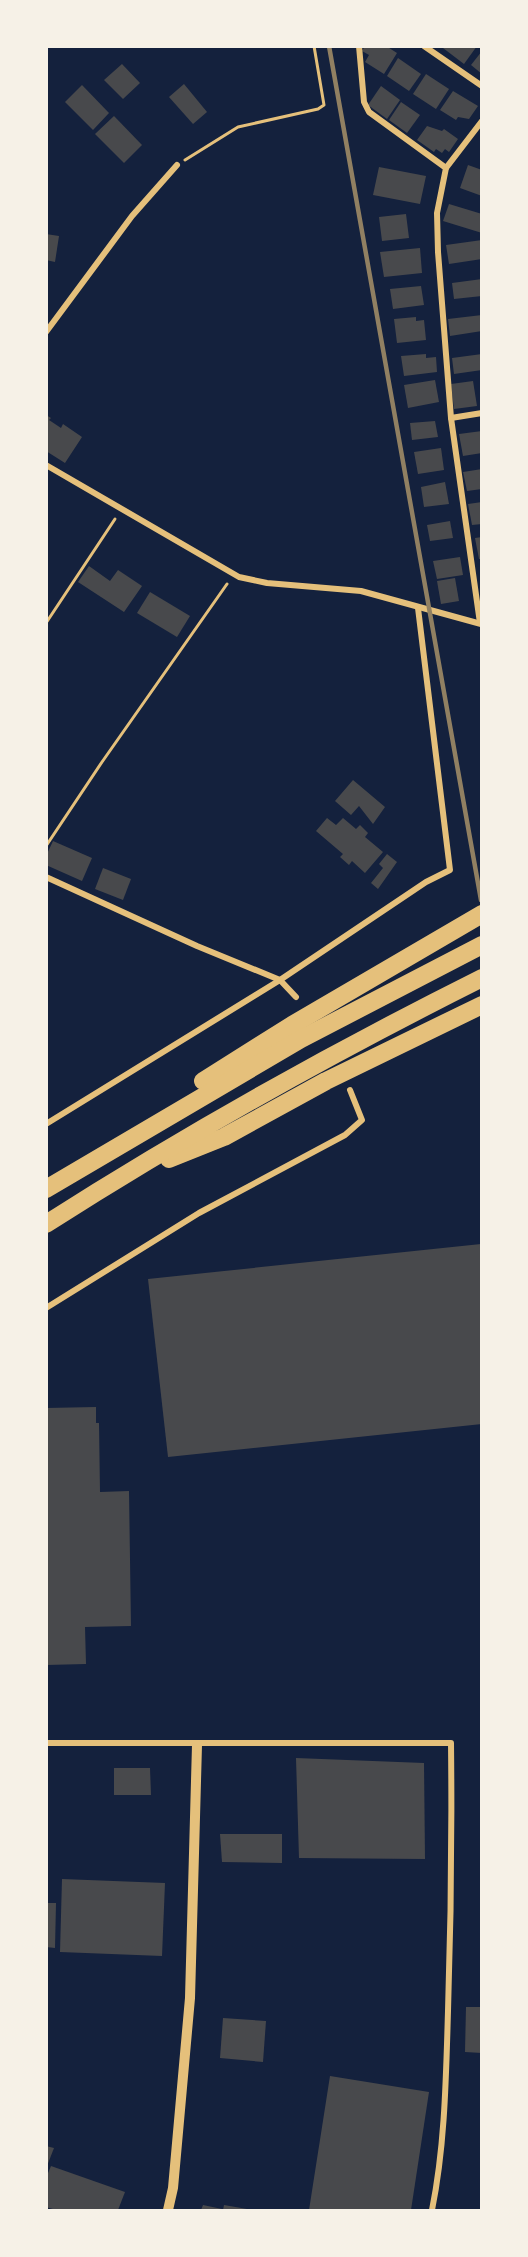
<svg xmlns="http://www.w3.org/2000/svg" width="528" height="2257" font-family="Overpass,sans-serif">
	<style>
		.building { fill: #48494c }
		.lines { fill: none; stroke-linecap: round; stroke-linejoin: round }
		.path { stroke: #e5c07b; stroke-width: 3 }
		.minor { stroke: #e5c07b; stroke-width: 6 }
		.tertiary { stroke: #e5c07b; stroke-width: 10 }
		.motorway { stroke: #e5c07b; stroke-width: 18 }
		.rail { stroke: #918062; stroke-width: 4.5 }
	</style>
	<rect width="100%" height="100%" fill="#14213d"/>
	<g class="building">
		<path d="M365,46H386L397,53L384,74L365,62L369,55L362,51Z"/>
		<path d="M445,46H477L464,64L443,48Z"/>
		<path d="M482,51V74L471,65Z"/>
		<path d="M398,58L421,74L409,91L387,76Z"/>
		<path d="M122,64L140,83L123,99L104,80Z"/>
		<path d="M426,74L449,89L436,109L413,94Z"/>
		<path d="M184,84L207,112L193,124L169,97Z"/>
		<path d="M82,85L109,113L93,130L65,102Z"/>
		<path d="M381,86L400,100L387,119L368,105Z"/>
		<path d="M453,91L478,106L469,119L458,117L456,120L440,110Z"/>
		<path d="M401,102L420,115L407,133L389,120Z"/>
		<path d="M114,116L142,145L124,163L95,134Z"/>
		<path d="M427,126L442,131L444,129L458,139L449,152L445,149L442,153L436,149L434,152L417,140Z"/>
		<path d="M468,165L482,170V196L460,188Z"/>
		<path d="M379,167L426,176L420,204L373,195Z"/>
		<path d="M449,204L482,214V233L443,221Z"/>
		<path d="M406,214L409,238L382,241L379,217Z"/>
		<path d="M46,234L59,236L55,262L46,260Z"/>
		<path d="M482,240V259L449,264L446,245Z"/>
		<path d="M420,248L422,273L384,277L380,252Z"/>
		<path d="M482,279V296L454,299L452,283Z"/>
		<path d="M421,286L424,305L393,309L390,289Z"/>
		<path d="M482,315V331L450,336L448,319Z"/>
		<path d="M416,317V321L424,320L426,340L397,343L394,319Z"/>
		<path d="M426,354V358L436,357L437,372L404,376L401,356Z"/>
		<path d="M482,354V370L454,374L452,358Z"/>
		<path d="M435,380L439,402L408,408L404,385Z"/>
		<path d="M473,381L477,406L454,409L451,384Z"/>
		<path d="M46,415L51,418L49,420L61,428L63,424L82,437L65,463L46,451Z"/>
		<path d="M435,421L438,437L412,440L410,423Z"/>
		<path d="M482,431V453L463,456L459,434Z"/>
		<path d="M441,448L444,470L418,474L414,452Z"/>
		<path d="M482,469V489L467,491L463,472Z"/>
		<path d="M445,482L449,504L424,507L421,487Z"/>
		<path d="M482,502V524L472,525L468,504Z"/>
		<path d="M450,521L453,538L430,541L427,525Z"/>
		<path d="M482,537V559H479L475,538Z"/>
		<path d="M460,557L463,575L437,579L433,561Z"/>
		<path d="M89,566L110,581L118,570L142,586L124,612L78,582Z"/>
		<path d="M455,578L459,601L441,604L437,581Z"/>
		<path d="M150,592L190,616L177,637L137,613Z"/>
		<path d="M353,780L385,807L373,824L359,806L351,815L335,801Z"/>
		<path d="M327,818L336,825L343,818L356,829L360,825L368,833L365,837L383,852L365,873L352,861L349,865L340,857L343,854L316,831Z"/>
		<path d="M53,841L92,858L82,881L46,865V856Z"/>
		<path d="M387,854L397,862L378,889L371,883L383,868L379,864Z"/>
		<path d="M103,868L131,879L123,900L95,889Z"/>
		<path d="M481,1244L482,1424L168,1457L148,1279Z"/>
		<path d="M96,1407V1423H99L100,1492L129,1491L131,1626L85,1627L86,1664L46,1665V1408Z"/>
		<path d="M296,1758L424,1763L425,1859L299,1858Z"/>
		<path d="M114,1768H150L151,1795H114Z"/>
		<path d="M220,1834H282V1863L222,1862Z"/>
		<path d="M62,1879L165,1883L162,1956L60,1952Z"/>
		<path d="M46,1903H56L55,1948L46,1947Z"/>
		<path d="M466,2007H482V2053L465,2052Z"/>
		<path d="M223,2018L266,2021L263,2062L220,2058Z"/>
		<path d="M330,2076L429,2092L411,2210H309Z"/>
		<path d="M46,2146L54,2148L47,2166H46Z"/>
		<path d="M51,2166L125,2192L118,2210H56L46,2207V2178Z"/>
		<path d="M203,2205L222,2209V2210H201Z"/>
		<path d="M224,2205L247,2209V2210H223Z"/>
	</g>
	<g class="lines">
		<g class="path">
			<path d="M185,160L238,127L318,109L324,105L314,46"/>
			<path d="M46,623L115,519"/>
			<path d="M46,846L102,762L227,584"/>
		</g>
		<g class="minor">
			<path d="M359,46L364,102L369,112L446,168L437,213L438,252L451,418L480,623"/>
			<path d="M424,46L482,86"/>
			<path d="M446,168L482,121"/>
			<path d="M46,332L132,216L177,165"/>
			<path d="M451,418L482,413"/>
			<path d="M46,465L239,577L267,583L361,591L481,624"/>
			<path d="M46,877L197,946L280,980L296,997"/>
			<path d="M46,1124L280,980L426,882L450,870L418,608"/>
			<path d="M46,1308L199,1213L345,1135L362,1120L350,1090"/>
			<path d="M46,1743H451C452,1833 451,1922 448,2011C446,2077 445,2146 432,2210"/>
		</g>
		<path class="tertiary" d="M168,2210L173,2188L190,1998L197,1745"/>
		<g class="motorway">
			<path d="M203,1081L292,1025L482,914"/>
			<path d="M169,1159L224,1137L326,1081L482,1005"/>
			<path d="M46,1189L301,1039L482,945"/>
			<path d="M46,1224C187,1134 332,1053 482,978"/>
		</g>
		<path class="rail" d="M329,46L481,900"/>
	</g>
	<rect width="528" height="2257" fill="none" stroke="#f6f1e7" stroke-width="96"/>
</svg>
